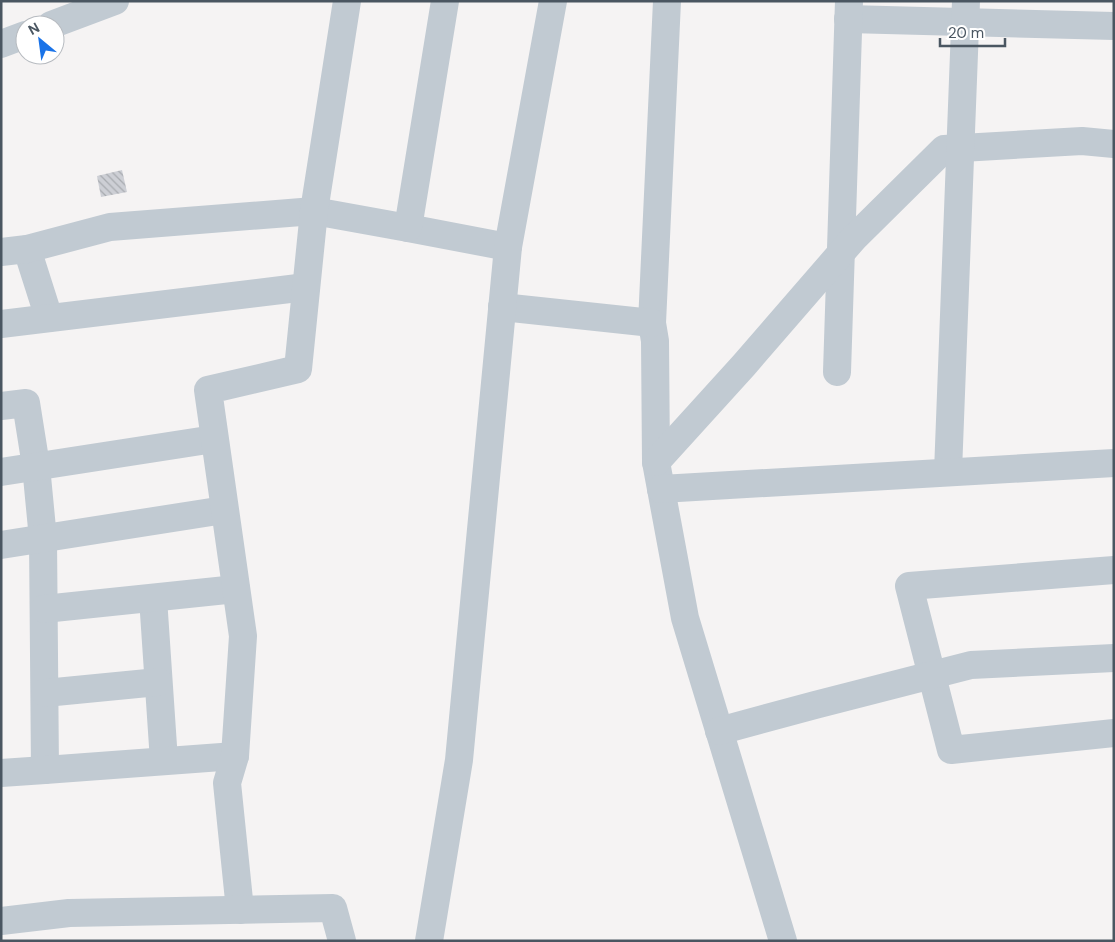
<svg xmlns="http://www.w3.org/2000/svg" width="1115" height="942" font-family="'DM Sans',sans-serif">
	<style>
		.building { fill: url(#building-back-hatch) }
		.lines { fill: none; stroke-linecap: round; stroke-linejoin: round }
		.minor { stroke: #c1cad2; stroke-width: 28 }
	</style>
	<defs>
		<pattern id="building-back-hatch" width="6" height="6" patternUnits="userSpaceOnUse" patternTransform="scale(1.25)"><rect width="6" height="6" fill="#cdcfd5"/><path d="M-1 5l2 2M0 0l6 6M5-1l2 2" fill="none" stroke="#a8abb0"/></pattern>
	</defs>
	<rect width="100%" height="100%" fill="#f5f3f3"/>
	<path class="building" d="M122,170L127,192L101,197L97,176Z"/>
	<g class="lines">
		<g class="minor">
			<path d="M667,1L652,323L655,341L656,462L685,618L783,941"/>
			<path d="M848,19L1114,26"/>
			<path d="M51,25L115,1"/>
			<path d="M1,44L25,35"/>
			<path d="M408,228L508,247"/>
			<path d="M27,249L49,318"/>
			<path d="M1,252L27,249L110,227L314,211L408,228L445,1"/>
			<path d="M502,307L652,323"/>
			<path d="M1,324L306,287"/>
			<path d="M837,372L849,1"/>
			<path d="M1,406L26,403L36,466L43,539L45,770"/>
			<path d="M656,462L744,365L854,238L944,149L1082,141L1114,144"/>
			<path d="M1,472L214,439"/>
			<path d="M948,472L966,1"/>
			<path d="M661,489L1114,463"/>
			<path d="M1,545L224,510"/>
			<path d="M1114,570L909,586L951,750L1114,733"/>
			<path d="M153,598L164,761"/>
			<path d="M44,609L236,589"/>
			<path d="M45,693L158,682"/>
			<path d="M719,731L815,705L971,665L1114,658"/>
			<path d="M1,773L45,770L235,756"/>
			<path d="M240,910L227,783L235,756L243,636L208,390L298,369L314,211L347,1"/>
			<path d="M1,921L69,913L333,908L342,941"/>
			<path d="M429,941L459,760L508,247L553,1"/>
		</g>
	</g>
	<rect width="1115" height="942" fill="none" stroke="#4a5661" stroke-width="5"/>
	<g transform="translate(40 40) rotate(331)"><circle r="24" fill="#ffffff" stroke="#b7bbc0"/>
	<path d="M0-4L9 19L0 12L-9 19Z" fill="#1a73e8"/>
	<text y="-8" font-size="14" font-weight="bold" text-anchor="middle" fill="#4a5661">N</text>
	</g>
	<path d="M940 38v8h65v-8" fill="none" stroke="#4a5661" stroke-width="2.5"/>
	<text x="948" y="38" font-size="15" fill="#4a5661" stroke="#ffffff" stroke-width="4" paint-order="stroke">20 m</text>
</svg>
